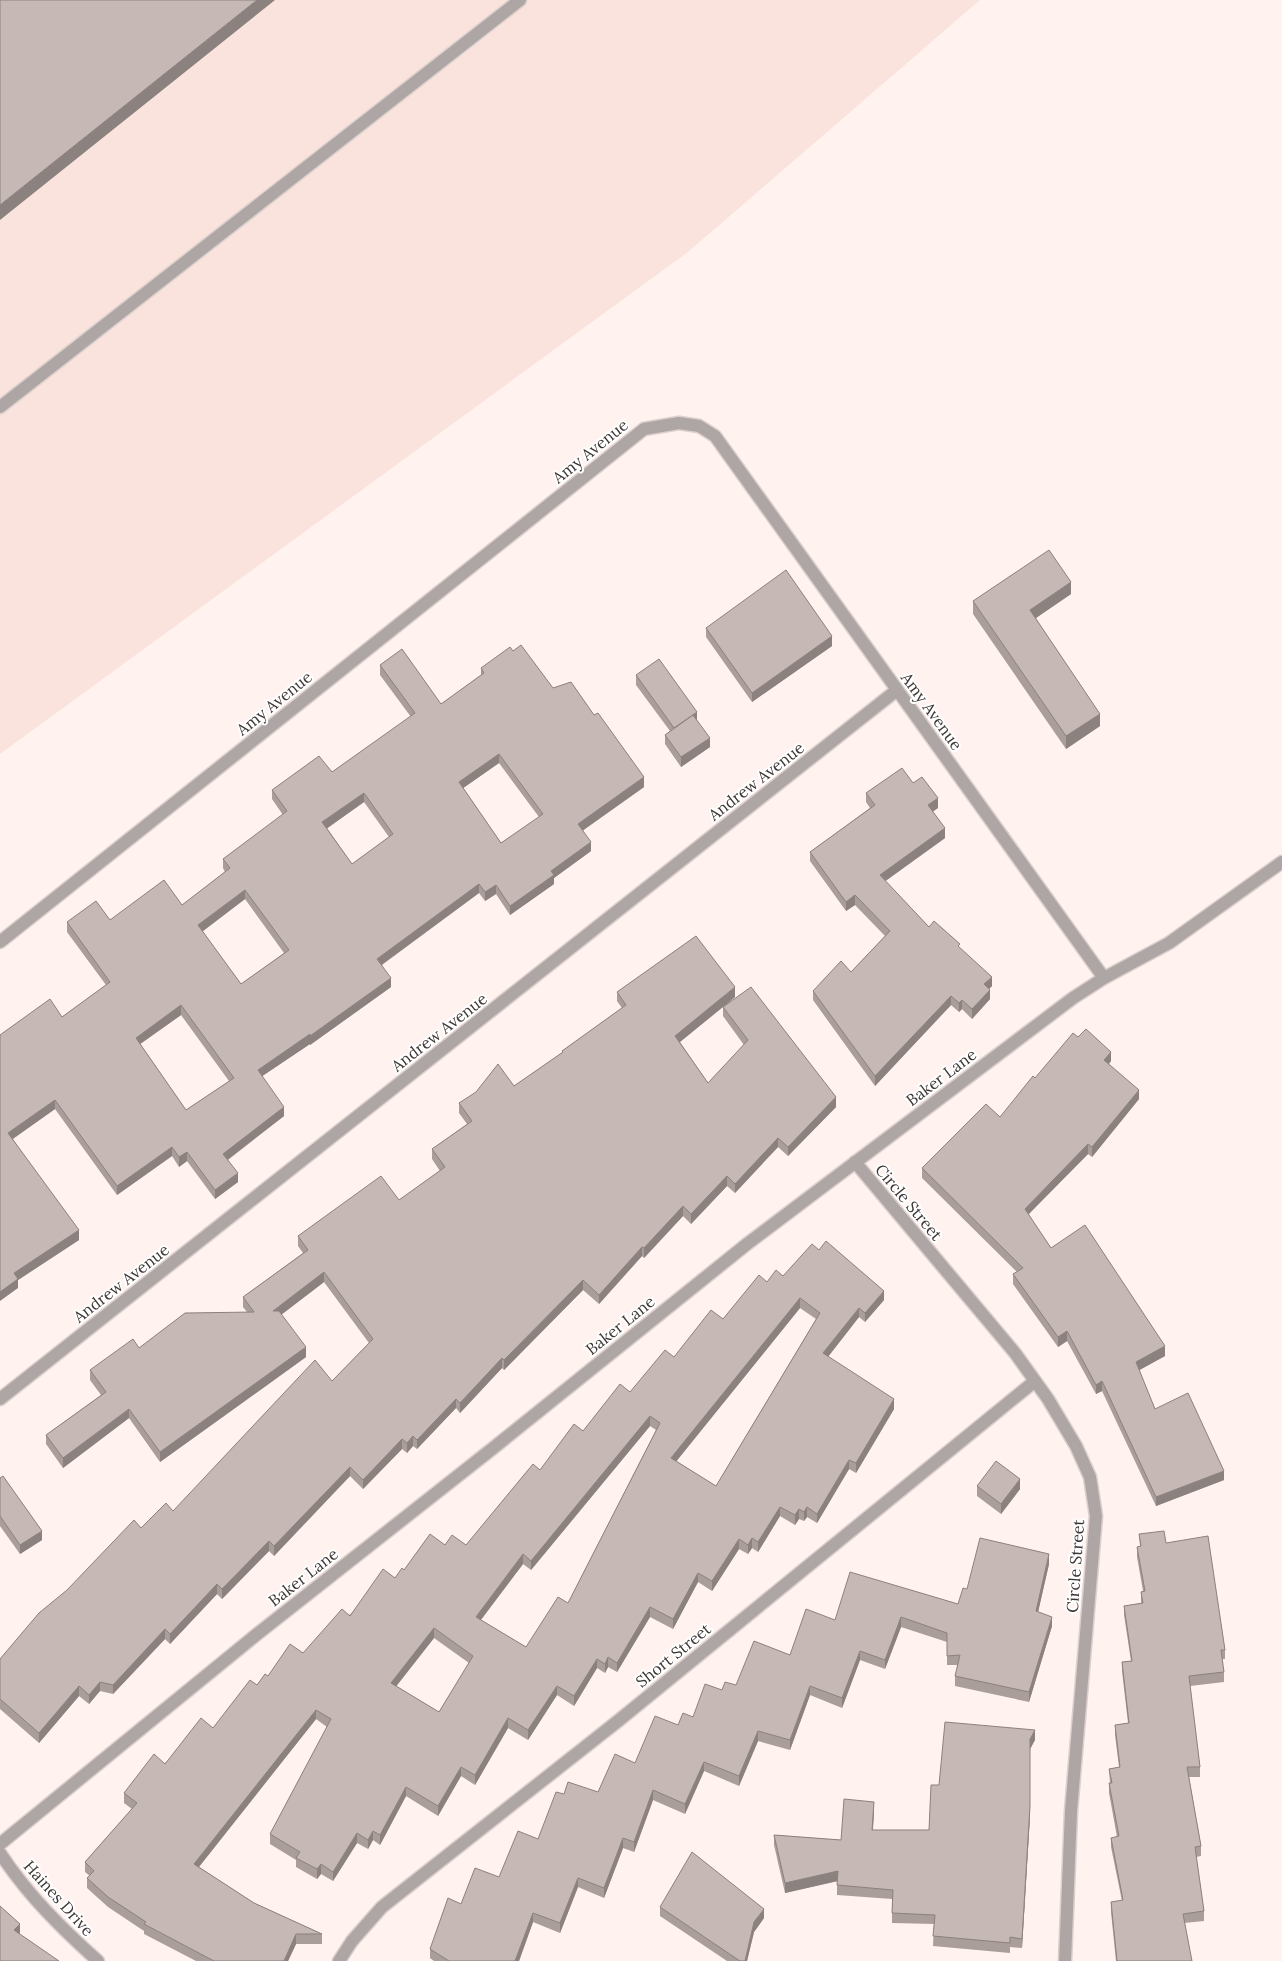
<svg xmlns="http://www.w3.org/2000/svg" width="1282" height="1961" font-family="Lora,serif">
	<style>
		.built { fill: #fbe3dd }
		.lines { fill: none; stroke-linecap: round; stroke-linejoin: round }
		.lane-casing { stroke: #dcd0cd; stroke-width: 15 }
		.street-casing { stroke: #dcd0cd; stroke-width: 15 }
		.lane { stroke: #ada6a5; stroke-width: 12 }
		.street { stroke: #ada6a5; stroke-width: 12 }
		.wall { fill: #aa9e9b; fill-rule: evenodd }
		.shaded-wall { fill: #8b817e }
		.building { fill: #c6b8b4; stroke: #8b817e; fill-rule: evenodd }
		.labels { text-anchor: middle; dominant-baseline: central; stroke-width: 4; stroke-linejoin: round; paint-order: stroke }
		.street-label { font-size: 16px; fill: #3c3634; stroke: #fff }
	</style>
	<rect width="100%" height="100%" fill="#fff2ef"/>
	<path class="built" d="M0,0H980L688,252L0,754Z"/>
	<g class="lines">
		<defs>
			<path id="lane" d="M0,407L520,0"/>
			<g id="street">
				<path d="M0,942L644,429L679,423L699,426L715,436L1104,978"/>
				<path d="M855,1162L1015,1353L1048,1399L1076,1446L1090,1477L1096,1516L1071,1811L1065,1961"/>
				<path d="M0,1399L897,690"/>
				<path d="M0,1844L256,1635L492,1449L747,1244L1073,998L1104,978L1169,943L1282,862"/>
				<path d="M0,1853C27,1894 61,1928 98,1961"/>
				<path d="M339,1961L352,1941L382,1907L618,1721L1035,1381"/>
			</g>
		</defs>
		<use href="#lane" class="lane-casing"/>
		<use href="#street" class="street-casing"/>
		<use href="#lane" class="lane"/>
		<use href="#street" class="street"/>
	</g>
	<g class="wall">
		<path d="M1071,594L1036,618L1100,726L1066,749L973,614V601Z"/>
		<path d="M706,628L832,646L752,702L706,637Z"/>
		<path d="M513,651L553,688L644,787L583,830L591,851L554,878V884L510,915L496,894L485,901L479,893L382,965L391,987L310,1045V1044L262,1076L284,1116L228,1160L238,1182L215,1199L187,1161L179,1167L172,1156L117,1195L55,1109L13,1139L79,1240L18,1280V1288L0,1035L62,1017L106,985L67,932V922L110,920L182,905L225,872L223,868V859L283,815L272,799V790L332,772L411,717L380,675V665L441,704L481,675V668ZM499,763L539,817L501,843L463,788ZM364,802L389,837L352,864L327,828ZM245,899L284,953L241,984L202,931ZM181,1015L229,1081L186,1110L140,1044Z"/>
		<path d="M636,675L697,720L710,747L681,767L665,744V735L670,731L636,685Z"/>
		<path d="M913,783L938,808L933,811L945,838L885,881L929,927L960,948L992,986L989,989L990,999L972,1019L962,1009L959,1012L951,1005L875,1086L813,1000V991L851,972L885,936L855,905L846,911L810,861V852L870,808L866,802V793Z"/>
		<path d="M617,992L735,997L729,1002L836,1107L788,1156L778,1147L735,1193L727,1186L691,1224L683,1216L644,1258L642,1256L599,1304L583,1290L504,1370L502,1368L460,1413L456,1408L417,1449L413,1446L407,1453L402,1449L363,1489L350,1476L274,1556L269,1551L222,1599L217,1594L170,1644L165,1639L113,1694L100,1691L89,1704L79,1696L39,1743L0,1709V1659L67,1590L141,1528L173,1511L332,1381L369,1343L324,1282L281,1315L306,1357L160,1462L129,1418L63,1468L46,1444V1435L101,1395L90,1380V1370L139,1348L247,1312L243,1307V1297L303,1253L298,1246V1236L399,1200L440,1171L432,1159V1149L467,1124L459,1113V1103L514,1086L562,1053V1051L622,1008L617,1001ZM723,1007V1016L744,1045L708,1083L680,1042Z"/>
		<path d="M1111,1061L1109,1064L1139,1099L1092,1157L1088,1154L1028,1214L1051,1248L1165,1356L1139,1370L1155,1409L1224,1480L1156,1506L1102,1391L1096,1394L1067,1341L1058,1347L1013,1284V1274L1017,1272L922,1178V1168L1000,1117L1035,1078Z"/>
		<path d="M819,1250L884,1300L865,1322L859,1317L828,1357L894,1409L856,1473L849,1469L817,1523L807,1517L804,1521L799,1519L795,1525L780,1516L758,1552L752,1548L748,1554L739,1549L712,1591L698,1582L673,1629L650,1617L617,1672L608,1667L605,1673L597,1668L574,1706L557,1695L528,1740L508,1728L475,1785L461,1776L438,1816L406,1796L380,1845L373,1840L368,1849L357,1843L333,1881L321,1874L317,1879L296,1867V1860L270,1844V1834L327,1727L316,1719L199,1867L254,1903L322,1934V1944H296L288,1961H196L144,1934V1931L108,1907L87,1888V1878L90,1876L85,1872V1862L132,1809L124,1803V1793L213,1728L257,1685L268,1676L303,1653L404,1570L445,1545H466L540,1470L583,1431L630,1392L674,1357L723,1319L767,1282L783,1276ZM800,1308L816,1319L716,1486L676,1461ZM650,1426L656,1430L568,1603L526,1647L481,1620L523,1564L531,1570ZM434,1638L469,1663L439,1712L396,1686Z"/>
		<path d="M0,1478L42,1540L20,1554L0,1526Z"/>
		<path d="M977,1486L1020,1489L1001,1514L977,1496Z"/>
		<path d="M1139,1534L1166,1543L1225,1650V1659H1222L1224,1672V1682L1190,1686L1200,1767V1777H1189L1201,1846V1856L1196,1857L1204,1911V1921L1184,1923L1192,1961H1116L1111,1912V1902L1122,1901L1111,1847V1838L1117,1837L1109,1793V1783H1110L1109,1769L1119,1767L1115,1735V1725L1128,1723L1122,1671V1662L1131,1661L1124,1615V1606L1141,1603V1592L1143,1591L1137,1557V1547L1140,1546Z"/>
		<path d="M1049,1564L1038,1612L1052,1626L1029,1702L955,1686V1676L958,1665H947V1642L901,1627L885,1669L860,1660L842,1708L810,1695L790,1750L758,1741L739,1786L704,1771L685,1814L653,1800L634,1852L623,1848L604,1898L578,1887L560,1933L533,1922L519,1961H434L430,1958V1949L461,1904L499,1877L538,1839L564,1794L598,1792L635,1763L678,1725L693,1717L722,1690L736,1685L790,1655L835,1620L958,1604L967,1589Z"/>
		<path d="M1035,1740L1030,1749V1816L1022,1948L1010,1947V1953L933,1946L934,1924L892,1923V1899L837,1895V1881L785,1893L774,1845V1835L841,1840L874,1811L873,1830H929L939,1785Z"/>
		<path d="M660,1907L764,1918L754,1932L747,1961H727L660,1916Z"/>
	</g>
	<g class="shaded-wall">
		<path d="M257,0H275L0,220V205Z"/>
		<path d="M1071,582V594L1030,622V610Z"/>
		<path d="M832,636V646L752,702V693Z"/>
		<path d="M697,712V722L674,728Z"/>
		<path d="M1100,714V726L1066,749V736Z"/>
		<path d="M710,738V747L681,767V757Z"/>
		<path d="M499,754V763L459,791V782Z"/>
		<path d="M644,777V787L578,834V824Z"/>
		<path d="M364,793V802L322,832V822Z"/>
		<path d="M938,798V808L928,815V805Z"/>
		<path d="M945,828V838L880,885V875Z"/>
		<path d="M591,842V851L554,878V884L510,915V906L551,871Z"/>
		<path d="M479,884V893L377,968V959Z"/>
		<path d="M496,885V894L485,901V892Z"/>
		<path d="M245,890V899L198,935V925Z"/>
		<path d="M855,895V905L846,911V902Z"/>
		<path d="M992,977V986L984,994V984Z"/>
		<path d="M391,978V987L310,1045V1036Z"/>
		<path d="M735,987V997L675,1046V1036Z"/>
		<path d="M990,990V999L972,1019V1009Z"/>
		<path d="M951,996V1005L875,1086V1076Z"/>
		<path d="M962,1000V1009L959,1012V1003Z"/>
		<path d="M181,1005V1015L136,1047V1038Z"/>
		<path d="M310,1034V1044L258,1079V1070Z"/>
		<path d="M1111,1052V1061L1104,1070V1060Z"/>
		<path d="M1139,1090V1099L1092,1157V1147Z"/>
		<path d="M836,1097V1107L788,1156V1147Z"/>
		<path d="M55,1100V1109L8,1142V1133Z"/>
		<path d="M284,1107V1116L223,1163V1154Z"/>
		<path d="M778,1138V1147L735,1193V1184Z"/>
		<path d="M1088,1144V1154L1025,1218V1209Z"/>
		<path d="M172,1147V1156L117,1195V1186Z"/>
		<path d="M187,1152V1161L179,1167V1157Z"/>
		<path d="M238,1173V1182L215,1199V1190Z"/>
		<path d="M727,1176V1186L691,1224V1214Z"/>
		<path d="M683,1206V1216L644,1258V1248Z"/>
		<path d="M79,1230V1240L18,1280V1288L0,1301V1292L14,1273Z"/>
		<path d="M642,1247V1256L599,1304V1295Z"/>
		<path d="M324,1272V1282L273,1321V1311Z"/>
		<path d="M583,1280V1290L504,1370V1360Z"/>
		<path d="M884,1291V1300L865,1322V1313Z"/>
		<path d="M800,1298V1308L671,1468V1458Z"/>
		<path d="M859,1308V1317L823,1363V1353Z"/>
		<path d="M1067,1331V1341L1058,1347V1337Z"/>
		<path d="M1165,1346V1356L1136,1372V1362Z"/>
		<path d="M306,1347V1357L160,1462V1452Z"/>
		<path d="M502,1358V1368L460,1413V1403Z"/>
		<path d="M1102,1381V1391L1096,1394V1385Z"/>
		<path d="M456,1399V1408L417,1449V1440Z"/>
		<path d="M894,1399V1409L856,1473V1463Z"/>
		<path d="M129,1409V1418L63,1468V1458Z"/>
		<path d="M650,1416V1426L531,1570V1561Z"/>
		<path d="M413,1436V1446L407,1453V1443Z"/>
		<path d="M402,1439V1449L363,1489V1480Z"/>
		<path d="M849,1460V1469L817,1523V1514Z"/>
		<path d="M350,1467V1476L274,1556V1546Z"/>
		<path d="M1224,1471V1480L1156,1506V1497Z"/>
		<path d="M1020,1479V1489L1001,1514V1504Z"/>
		<path d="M780,1507V1516L758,1552V1542Z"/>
		<path d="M807,1507V1517L804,1521V1512Z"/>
		<path d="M799,1509V1519L795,1525V1515Z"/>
		<path d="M42,1531V1540L20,1554V1545Z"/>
		<path d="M752,1538V1548L748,1554V1545Z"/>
		<path d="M739,1539V1549L712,1591V1581Z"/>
		<path d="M269,1541V1551L222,1599V1589Z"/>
		<path d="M523,1554V1564L476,1626V1617Z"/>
		<path d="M1049,1554V1564L1036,1621V1611Z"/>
		<path d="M698,1573V1582L673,1629V1619Z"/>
		<path d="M217,1584V1594L170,1644V1634Z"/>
		<path d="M650,1607V1617L617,1672V1663Z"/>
		<path d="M901,1617V1627L885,1669V1660Z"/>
		<path d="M1052,1617V1626L1029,1702V1692Z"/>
		<path d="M434,1628V1638L391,1693V1683Z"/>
		<path d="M165,1629V1639L113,1694V1685Z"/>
		<path d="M860,1651V1660L842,1708V1698Z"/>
		<path d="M608,1657V1667L605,1673V1664Z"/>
		<path d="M597,1659V1668L574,1706V1696Z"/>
		<path d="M100,1682V1691L89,1704V1695Z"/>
		<path d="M79,1686V1696L39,1743V1733Z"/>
		<path d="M557,1686V1695L528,1740V1730Z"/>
		<path d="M810,1686V1695L790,1750V1740Z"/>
		<path d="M316,1710V1719L194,1873V1864Z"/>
		<path d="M508,1718V1728L475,1785V1775Z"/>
		<path d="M1035,1730V1740L1030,1749V1739Z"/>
		<path d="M758,1731V1741L739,1786V1776Z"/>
		<path d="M704,1762V1771L685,1814V1804Z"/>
		<path d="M461,1767V1776L438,1816V1806Z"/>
		<path d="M406,1787V1796L380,1845V1835Z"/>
		<path d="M653,1790V1800L634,1852V1842Z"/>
		<path d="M874,1802V1811L872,1840V1830Z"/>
		<path d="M1030,1806V1816L1022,1948V1939Z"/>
		<path d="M373,1831V1840L368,1849V1840Z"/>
		<path d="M357,1833V1843L333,1881V1872Z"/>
		<path d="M623,1838V1848L604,1898V1888Z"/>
		<path d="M321,1864V1874L317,1879V1869Z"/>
		<path d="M838,1871V1881L785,1893V1883Z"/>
		<path d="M578,1878V1887L560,1933V1923Z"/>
		<path d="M764,1909V1918L754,1932L747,1961H745L754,1922Z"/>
		<path d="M533,1913V1922L519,1961H515Z"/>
		<path d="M20,1924V1933L14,1940V1930Z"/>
		<path d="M296,1934V1944L288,1961H284Z"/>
	</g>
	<g class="building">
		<path d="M0,0H257L0,205Z"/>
		<path d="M1049,550L1071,582L1030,610L1100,714L1066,736L973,601Z"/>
		<path d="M786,570L832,636L752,693L706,628Z"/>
		<path d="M521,645L553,688L571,682L594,715L598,713L644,777L578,824L591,842L551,871L554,875L510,906L496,885L485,892L479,884L377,959L391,978L310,1036V1034L258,1070L284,1107L223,1154L238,1173L215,1190L187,1152L179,1157L172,1147L117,1186L55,1100L8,1133L79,1230L14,1273L18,1279L0,1292V1035L50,999L62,1017L110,982L67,922L96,901L110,920L164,880L182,905L230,868L223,859L287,811L272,790L319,756L332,772L415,713L380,665L402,649L441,704L484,673L481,668L510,647L513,651ZM499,754L543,814L501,843L459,782ZM364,793L393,834L352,864L322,822ZM245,890L289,950L241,984L198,925ZM181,1005L234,1078L186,1110L136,1038Z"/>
		<path d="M659,659L697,712L674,728L636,675Z"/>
		<path d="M693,715L710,738L681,757L665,735Z"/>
		<path d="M902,768L913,783L922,777L938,798L928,805L945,828L880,875L929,927L934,921L960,944L958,946L992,977L984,984L990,990L972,1009L962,1000L959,1003L951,996L875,1076L813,991L841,961L851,972L890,931L855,895L846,902L810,852L875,805L866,793Z"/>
		<path d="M696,936L735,987L675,1036L708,1083L748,1040L723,1007L751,987L836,1097L788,1147L778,1138L735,1184L727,1176L691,1214L683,1206L644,1248L642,1247L599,1295L583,1280L504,1360L502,1358L460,1403L456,1399L417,1440L413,1436L407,1443L402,1439L363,1480L350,1467L274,1546L269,1541L222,1589L217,1584L170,1634L165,1629L113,1685L100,1682L89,1695L79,1686L39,1733L0,1699V1659L39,1613L67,1590L134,1520L141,1528L166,1503L173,1511L315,1360L332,1381L373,1339L324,1272L273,1311H279L306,1347L160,1452L129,1409L63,1458L46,1435L106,1392L90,1370L133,1339L139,1348L185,1313L254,1312L243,1297L308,1250L298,1236L381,1176L399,1200L445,1167L432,1149L472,1121L459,1103L476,1092L498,1064L514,1086L563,1052L562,1051L626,1005L617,992Z"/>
		<path d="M1086,1029L1111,1052L1104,1060L1139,1090L1092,1147L1088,1144L1025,1209L1051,1248L1085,1225L1165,1346L1136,1362L1155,1409L1188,1393L1224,1471L1156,1497L1102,1381L1096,1385L1067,1331L1058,1337L1013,1274L1023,1268L922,1168L986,1104L1000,1117L1033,1076L1035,1078L1073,1033L1078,1037Z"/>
		<path d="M826,1241L884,1291L865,1313L859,1308L823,1353L894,1399L856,1463L849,1460L817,1514L807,1507L804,1512L799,1509L795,1515L780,1507L758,1542L752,1538L748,1545L739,1539L712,1581L698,1573L673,1619L650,1607L617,1663L608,1657L605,1664L597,1659L574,1696L557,1686L528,1730L508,1718L475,1775L461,1767L438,1806L406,1787L380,1835L373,1831L368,1840L357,1833L333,1872L321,1864L317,1869L296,1858L300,1852L270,1834L331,1719L316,1710L194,1864L254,1903L322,1934H296L284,1961H214L144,1924L146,1922L108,1897L87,1878L94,1871L85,1862L137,1803L124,1793L154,1754L165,1764L201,1718L213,1728L250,1680L257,1685L265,1674L268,1676L290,1644L303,1653L342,1609L350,1616L383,1569L395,1578L402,1568L404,1570L430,1534L445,1545L452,1535L466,1545L533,1464L540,1470L574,1424L583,1431L620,1384L630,1392L665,1350L674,1357L711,1310L723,1319L759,1275L767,1282L776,1270L783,1276L812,1244L819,1250ZM800,1298L820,1313L716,1486L671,1458ZM650,1416L660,1423L568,1603L558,1597L526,1647L476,1617L523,1554L531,1561ZM434,1628L473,1656L439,1712L391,1683Z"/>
		<path d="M996,1461L1020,1479L1001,1504L977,1486Z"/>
		<path d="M3,1476L42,1531L20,1545L0,1516V1478Z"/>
		<path d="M1164,1531L1166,1543L1208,1536L1225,1650H1221L1224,1672L1189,1676L1200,1767H1187L1201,1846L1195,1847L1204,1911L1183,1914L1192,1961H1117L1111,1902L1123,1900L1111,1838L1119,1836L1109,1783H1112L1109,1769L1120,1767L1115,1725L1129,1723L1122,1662L1132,1661L1124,1606L1143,1603L1141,1592L1145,1591L1137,1547L1141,1546L1139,1534Z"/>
		<path d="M980,1538L1049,1554L1036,1611L1052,1617L1029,1692L955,1676L960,1655L947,1656V1633L901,1617L885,1660L860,1651L842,1698L810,1686L790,1740L758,1731L739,1776L704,1762L685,1804L653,1790L634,1842L623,1838L604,1888L578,1878L560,1923L533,1913L515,1961H449L430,1949L448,1898L461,1904L475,1868L499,1877L518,1831L538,1839L556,1792L564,1794L568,1782L598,1792L615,1754L635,1763L655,1716L678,1725L683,1713L693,1717L705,1684L722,1690L725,1682L736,1685L754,1641L790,1655L806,1609L835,1620L850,1572L958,1604L963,1588L967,1589Z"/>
		<path d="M945,1722L1035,1730L1030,1739V1806L1022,1939L1010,1937V1943L933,1936L935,1915L892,1913L893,1890L837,1885L838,1871L785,1883L774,1835L841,1840L844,1799L874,1802L872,1830H929L931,1785H939Z"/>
		<path d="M692,1852L764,1909L754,1922L745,1961H740L660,1907Z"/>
		<path d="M0,1906L20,1924L14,1930L59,1961H0Z"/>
	</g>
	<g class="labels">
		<g class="street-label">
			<text transform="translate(590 451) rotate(-39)">Amy Avenue</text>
			<text transform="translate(274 703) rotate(-39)">Amy Avenue</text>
			<text transform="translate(932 711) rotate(54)">Amy Avenue</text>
			<text transform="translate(756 781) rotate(-38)">Andrew Avenue</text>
			<text transform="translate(439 1032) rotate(-38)">Andrew Avenue</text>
			<text transform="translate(941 1077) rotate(-37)">Baker Lane</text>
			<text transform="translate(909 1202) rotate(50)">Circle Street</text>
			<text transform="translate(121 1283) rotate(-38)">Andrew Avenue</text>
			<text transform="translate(620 1325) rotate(-39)">Baker Lane</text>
			<text transform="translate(1075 1566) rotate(-86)">Circle Street</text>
			<text transform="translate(303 1577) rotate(-38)">Baker Lane</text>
			<text transform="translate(673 1655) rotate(-39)">Short Street</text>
			<text transform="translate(59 1898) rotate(48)">Haines Drive</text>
		</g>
	</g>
</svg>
